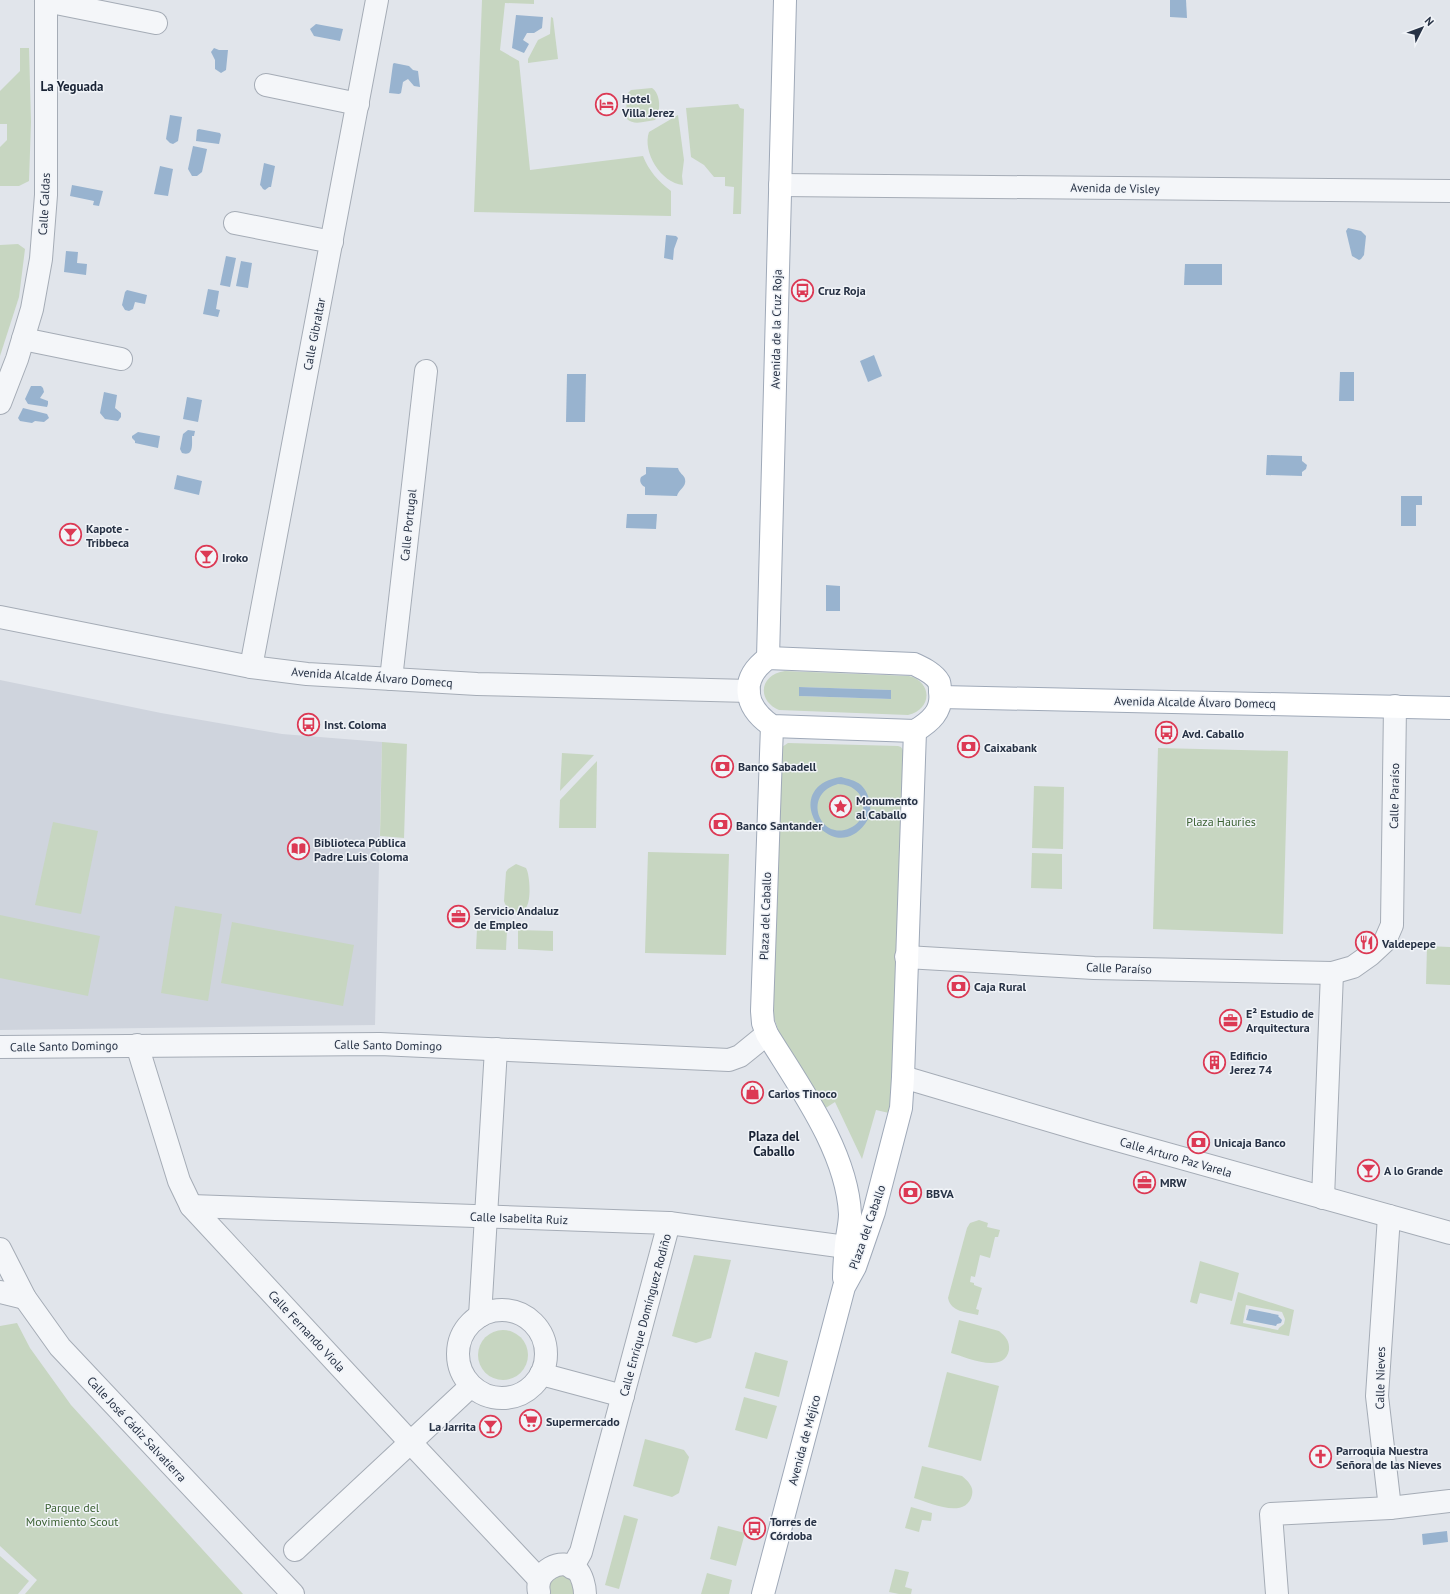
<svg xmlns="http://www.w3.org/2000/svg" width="1450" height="1594" font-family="'PT Sans',sans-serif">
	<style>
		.built { fill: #cfd4dd }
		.green { fill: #c7d6c1; fill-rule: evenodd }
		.water { fill: #98b3cf; fill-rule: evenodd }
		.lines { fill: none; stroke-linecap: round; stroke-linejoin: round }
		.minor-casing { stroke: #a5acb6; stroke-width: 24 }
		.major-casing { stroke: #9fa9b8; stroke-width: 24 }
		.minor { stroke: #f4f6f9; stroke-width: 22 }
		.major { stroke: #fff; stroke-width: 22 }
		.labels { text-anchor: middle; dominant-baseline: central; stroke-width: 3; stroke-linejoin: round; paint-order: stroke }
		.poi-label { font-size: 12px; font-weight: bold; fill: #273245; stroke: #f1f4f8; text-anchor: start }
		.street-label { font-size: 12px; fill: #273245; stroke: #f1f4f8 }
		.park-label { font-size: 12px; fill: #3c6233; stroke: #f1f4f8 }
		.neighbourhood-label { font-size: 13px; font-weight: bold; fill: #192335; stroke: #f1f4f8 }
	</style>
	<rect width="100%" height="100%" fill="#e1e5eb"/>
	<path class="built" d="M0,680L161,713L282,734L382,742L375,1025L0,1030Z"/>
	<g class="green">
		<path d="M482,0H534V4L505,3L500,50L519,61L530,170L643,156C649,171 658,181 671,191V216L474,212Z"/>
		<path d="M551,17L553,18L558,59L528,63V59L538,40L550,34Z"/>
		<path d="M20,48H29L31,122L29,181L19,186H0V147L7,140V124H0V91L20,71Z"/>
		<path d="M652,88C661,94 661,112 655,120C646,121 634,126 627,119L626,95L631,90Z"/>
		<path d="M738,104L740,108L744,109L741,214H733L734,187L725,186V177H714L704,165L691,157L686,108Z"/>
		<path d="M678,115L684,160L682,176L683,185C661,183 642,152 649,132Z"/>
		<path d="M18,244L25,249L19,297L0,356V245Z"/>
		<path d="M785,671L909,676C933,682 932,710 908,715L779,710C756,700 760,674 785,671ZM799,687L891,690V699L799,696Z"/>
		<path d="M382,742L407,744L404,838L380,836Z"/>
		<path d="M788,743L898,746L901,747L904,752L891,1106L889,1113L876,1110L862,1159L835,1102L824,1109L780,1036L773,1014L782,747Z"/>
		<path d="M1158,748L1288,751L1283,934L1153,929Z"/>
		<path d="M562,753L594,755L560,791Z"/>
		<path d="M597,761L596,828H559L560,800Z"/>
		<path d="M1034,786L1064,787L1063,849L1032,848Z"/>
		<path d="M53,822L98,831L81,914L35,905Z"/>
		<path d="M648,852L729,854L726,955L645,953Z"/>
		<path d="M1032,853L1062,854V889L1031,888Z"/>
		<path d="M516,864L526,868C530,875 531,899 527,906C522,918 506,911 504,901L506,872L508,869Z"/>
		<path d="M175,906L222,914L208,1001L161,993Z"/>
		<path d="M0,915L100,936L88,996L0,978Z"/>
		<path d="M232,922L354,945L343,1006L221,983Z"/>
		<path d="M477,929L507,930L506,950L476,949Z"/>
		<path d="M518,930L553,931V951L518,949Z"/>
		<path d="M1427,946L1450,947V985L1426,984Z"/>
		<path d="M979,1220L988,1223L987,1227L1000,1230L998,1237H995L990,1258L980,1255L975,1277L971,1276L970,1282L974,1283V1285L982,1288L976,1309L979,1310L978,1315C966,1312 951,1312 948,1298L967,1228L970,1223Z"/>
		<path d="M694,1255L731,1260L711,1338L696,1343L672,1336Z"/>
		<path d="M1200,1261L1239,1273L1232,1301L1200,1293L1197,1304L1190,1302Z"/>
		<path d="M1238,1292L1294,1310L1289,1336L1230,1324ZM1246,1305L1282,1312L1285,1319L1284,1324L1279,1328L1278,1330L1243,1323Z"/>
		<path d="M959,1320L999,1331C1005,1336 1010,1341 1009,1350C1004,1375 966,1357 951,1353Z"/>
		<path d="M17,1323L30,1348L71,1405L243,1594H25L37,1580L0,1546V1326Z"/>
		<circle cx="503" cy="1355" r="25"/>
		<path d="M755,1352L788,1361L779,1397L745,1388Z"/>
		<path d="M947,1372L999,1386L981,1461L928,1447Z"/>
		<path d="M744,1397L777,1406L767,1439L735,1430Z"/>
		<path d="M645,1439L684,1450L689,1457L679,1493L672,1497L633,1486Z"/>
		<path d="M922,1466L962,1476C968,1481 974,1487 972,1495C966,1520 930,1503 914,1498Z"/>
		<path d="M911,1507L932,1513L931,1521L922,1520L919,1532L905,1528Z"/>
		<path d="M624,1515L638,1519L619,1589L605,1585Z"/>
		<path d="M718,1526L745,1533L736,1566L710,1559Z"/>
		<path d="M0,1556L29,1581L18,1594H0Z"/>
		<path d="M895,1569L909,1572L905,1587L912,1589L911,1594H899L889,1592Z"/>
		<path d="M707,1573L732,1580L729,1594H701Z"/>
		<path d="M560,1574C571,1578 573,1583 575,1594H551L549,1583Z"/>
	</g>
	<g class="water">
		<path d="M1170,0H1186L1187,18L1170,17Z"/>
		<path d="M516,15L543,17L542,28L534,33H527L523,40L529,44L524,53L512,48Z"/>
		<path d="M316,24L343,29L340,41L314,36L310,29Z"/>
		<path d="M214,48L219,50H228L226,70L221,73L215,69V60L211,52Z"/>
		<path d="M394,63L409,66L413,70L418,71L420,87L414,86L408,79L403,82L401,93L399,94L389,93L393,64Z"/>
		<path d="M170,115L182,117L178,141L173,144L170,143L166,139Z"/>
		<path d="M199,129L220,133L221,135L219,144L196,141L197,130Z"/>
		<path d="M193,146L207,149L202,172L197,176H192L188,169Z"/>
		<path d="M264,163L275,166L271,187H269L265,190L263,189L261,186L260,185Z"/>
		<path d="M160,166L173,169L168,196L154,194Z"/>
		<path d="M72,185L103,191L99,206L93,205L94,201L70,196Z"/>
		<path d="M1348,228L1361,231L1366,236L1364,255L1361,259L1359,260L1352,256L1346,231Z"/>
		<path d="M666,235L676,236L678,238L674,249L673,260L664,258Z"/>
		<path d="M66,251L78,252L77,263L87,264L86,275L64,272Z"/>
		<path d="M226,256L236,258L230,287L220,285Z"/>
		<path d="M241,261L252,263L248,288L236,286Z"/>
		<path d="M1185,264H1222V285H1184Z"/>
		<path d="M208,289L219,291L216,309L220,310L218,317L203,314Z"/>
		<path d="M127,290L147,295L145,304L135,302L133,309L129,311L125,310L122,305L125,292Z"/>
		<path d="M874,355L882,376L868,382L860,361Z"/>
		<path d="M1340,372H1354V401H1339Z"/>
		<path d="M567,374H586L585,422H566Z"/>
		<path d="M31,386H41L43,388L44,392L40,398L48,401V404L47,407L28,404L25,399Z"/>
		<path d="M104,392L117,395L115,408L121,413V417L118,421L105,419L100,413Z"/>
		<path d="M187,397L202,400L198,422L183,419Z"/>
		<path d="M23,408L47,414L49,418L44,422L35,421L32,423L20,421L18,418Z"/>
		<path d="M188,430L195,431L194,436H192C192,444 194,457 182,453L180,449L183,434Z"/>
		<path d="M138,432L160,436L158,448L135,443V441L132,438V436Z"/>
		<path d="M1267,455L1302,456V461L1307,465L1306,469L1302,472V476L1266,475Z"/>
		<path d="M646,467L678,468C679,473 684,475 685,479C687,487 678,490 677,496L645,495V487C641,485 639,481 641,477L646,474Z"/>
		<path d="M177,475L202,481L199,495L174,489Z"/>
		<path d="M1401,496H1422V505H1416V526H1401Z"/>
		<path d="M627,514H657L656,529L626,528Z"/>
		<path d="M826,585L840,586V611H826Z"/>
		<path d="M799,687L891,690V699L799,696Z"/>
		<path d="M841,777C848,779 855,780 861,785C871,795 874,813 865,824C830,870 776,787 841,777ZM838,784C853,784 866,795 863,812C862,819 857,825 850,828C820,842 801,794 838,784Z"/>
		<path d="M1249,1309L1279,1315L1278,1316L1282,1320L1281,1323L1277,1324L1276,1326L1246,1320Z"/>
		<path d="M1447,1531L1448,1542L1423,1545L1422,1534Z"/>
	</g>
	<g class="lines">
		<defs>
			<g id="minor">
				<path d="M46,1L156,23"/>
				<path d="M266,85L358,104"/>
				<path d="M780,185L1450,191"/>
				<path d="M235,223L332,242"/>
				<path d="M23,339L121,359"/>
				<path d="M0,403L17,359L32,309L41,259L46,195V0"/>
				<path d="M0,617L251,667L307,674L477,684L749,691"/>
				<path d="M251,667L377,0"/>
				<path d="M391,679L426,371"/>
				<path d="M906,957L1094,968L1332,973L1353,967L1370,955L1385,941L1392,925L1395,706"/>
				<path d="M137,1045L179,1181L191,1206L410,1442L539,1579"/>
				<path d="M0,1047L380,1044L729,1060L740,1056L767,1034"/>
				<path d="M903,1077L1092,1133L1450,1233"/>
				<path d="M1323,1198L1332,973"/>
				<path d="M191,1206L669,1223L846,1247"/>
				<path d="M1389,1216L1377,1396L1390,1508"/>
				<path d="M0,1249L25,1298L60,1347L293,1594"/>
				<path d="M0,1292L25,1298"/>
				<circle cx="502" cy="1354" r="44"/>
				<path d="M480,1316L496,1049"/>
				<path d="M541,1374L623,1396"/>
				<path d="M295,1550L471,1386"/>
				<path d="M572,1568L581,1552L669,1223"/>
				<path d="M539,1592C534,1571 562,1556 577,1570C582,1575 585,1587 585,1594"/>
				<path d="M1277,1594L1271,1514L1390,1508L1450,1501"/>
			</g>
			<g id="major">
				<path d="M768,658L785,0"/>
				<path d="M768,658L914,664C922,668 934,673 939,682C940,685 940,689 940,692C943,711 930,722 915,731L772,726C744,707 739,679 768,658Z"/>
				<path d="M941,697L1450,708"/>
				<path d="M772,726L762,1011L763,1023L767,1034C799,1086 847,1151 850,1214C850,1224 847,1235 846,1245C845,1256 844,1267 844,1278"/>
				<path d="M763,1594L844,1287L855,1267L874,1212L901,1108L903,1077L915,731"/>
			</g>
		</defs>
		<use href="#minor" class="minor-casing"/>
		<use href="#major" class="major-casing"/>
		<use href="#minor" class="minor"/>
		<use href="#major" class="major"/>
	</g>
	<defs>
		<symbol id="hotel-ring" viewBox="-11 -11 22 22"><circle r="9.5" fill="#f1f4f8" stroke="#dc3954" stroke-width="1.5"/><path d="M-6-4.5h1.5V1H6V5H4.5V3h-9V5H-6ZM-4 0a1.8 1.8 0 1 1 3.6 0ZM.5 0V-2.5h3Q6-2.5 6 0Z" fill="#dc3954"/></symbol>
		<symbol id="bus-ring" viewBox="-11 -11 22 22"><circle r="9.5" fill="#f1f4f8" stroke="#dc3954" stroke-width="1.5"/><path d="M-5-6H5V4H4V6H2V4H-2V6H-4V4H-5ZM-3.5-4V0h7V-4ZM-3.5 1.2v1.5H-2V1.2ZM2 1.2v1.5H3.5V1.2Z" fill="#dc3954"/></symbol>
		<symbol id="bar-ring" viewBox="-11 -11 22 22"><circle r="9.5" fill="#f1f4f8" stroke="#dc3954" stroke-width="1.5"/><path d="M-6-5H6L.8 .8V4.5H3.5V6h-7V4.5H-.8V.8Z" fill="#dc3954"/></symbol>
		<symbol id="bank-ring" viewBox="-11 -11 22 22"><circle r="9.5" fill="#f1f4f8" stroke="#dc3954" stroke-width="1.5"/><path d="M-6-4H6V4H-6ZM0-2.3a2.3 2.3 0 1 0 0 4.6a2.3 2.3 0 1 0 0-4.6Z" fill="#dc3954"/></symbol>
		<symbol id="sight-ring" viewBox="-11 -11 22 22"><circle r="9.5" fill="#f1f4f8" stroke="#dc3954" stroke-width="1.5"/><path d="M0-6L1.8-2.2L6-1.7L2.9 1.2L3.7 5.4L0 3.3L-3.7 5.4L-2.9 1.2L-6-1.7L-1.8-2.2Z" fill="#dc3954"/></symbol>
		<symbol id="library-ring" viewBox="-11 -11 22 22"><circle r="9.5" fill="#f1f4f8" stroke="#dc3954" stroke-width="1.5"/><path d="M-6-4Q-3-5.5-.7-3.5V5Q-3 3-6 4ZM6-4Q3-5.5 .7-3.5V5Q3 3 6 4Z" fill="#dc3954"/></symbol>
		<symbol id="office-ring" viewBox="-11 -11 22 22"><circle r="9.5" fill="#f1f4f8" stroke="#dc3954" stroke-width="1.5"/><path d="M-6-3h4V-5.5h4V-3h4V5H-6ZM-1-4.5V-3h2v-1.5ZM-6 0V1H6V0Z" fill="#dc3954"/></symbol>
		<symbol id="restaurant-ring" viewBox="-11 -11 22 22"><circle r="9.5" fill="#f1f4f8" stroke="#dc3954" stroke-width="1.5"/><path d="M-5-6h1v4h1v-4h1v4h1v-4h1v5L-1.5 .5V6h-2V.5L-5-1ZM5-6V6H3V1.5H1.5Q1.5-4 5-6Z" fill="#dc3954"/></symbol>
		<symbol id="building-ring" viewBox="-11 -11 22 22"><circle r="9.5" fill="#f1f4f8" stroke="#dc3954" stroke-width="1.5"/><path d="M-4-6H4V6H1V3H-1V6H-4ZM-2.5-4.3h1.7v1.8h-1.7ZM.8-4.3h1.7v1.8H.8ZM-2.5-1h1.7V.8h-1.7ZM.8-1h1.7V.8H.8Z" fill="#dc3954"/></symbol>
		<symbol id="shop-ring" viewBox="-11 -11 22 22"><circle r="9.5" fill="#f1f4f8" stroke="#dc3954" stroke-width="1.5"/><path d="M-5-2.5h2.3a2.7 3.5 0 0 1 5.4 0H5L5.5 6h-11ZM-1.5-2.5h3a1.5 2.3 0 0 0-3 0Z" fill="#dc3954"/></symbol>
		<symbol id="supermarket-ring" viewBox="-11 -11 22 22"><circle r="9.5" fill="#f1f4f8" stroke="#dc3954" stroke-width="1.5"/><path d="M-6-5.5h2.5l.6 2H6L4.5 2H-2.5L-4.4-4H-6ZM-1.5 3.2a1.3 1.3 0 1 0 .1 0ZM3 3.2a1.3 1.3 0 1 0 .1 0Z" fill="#dc3954"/></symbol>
		<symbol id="church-ring" viewBox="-11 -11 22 22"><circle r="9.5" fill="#f1f4f8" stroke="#dc3954" stroke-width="1.5"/><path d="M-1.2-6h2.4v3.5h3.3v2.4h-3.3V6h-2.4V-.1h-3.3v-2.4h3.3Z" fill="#dc3954"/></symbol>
	</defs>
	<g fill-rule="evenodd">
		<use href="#hotel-ring" x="594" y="92" width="25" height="25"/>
		<use href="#bus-ring" x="790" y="278" width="25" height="25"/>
		<use href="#bar-ring" x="58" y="522" width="25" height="25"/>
		<use href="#bar-ring" x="194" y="544" width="25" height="25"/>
		<use href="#bus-ring" x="296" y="712" width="25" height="25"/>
		<use href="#bus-ring" x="1154" y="720" width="25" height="25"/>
		<use href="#bank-ring" x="956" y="734" width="25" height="25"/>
		<use href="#bank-ring" x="710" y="754" width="25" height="25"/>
		<use href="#sight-ring" x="828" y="794" width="25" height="25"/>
		<use href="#bank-ring" x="708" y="812" width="25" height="25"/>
		<use href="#library-ring" x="286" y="836" width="25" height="25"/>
		<use href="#office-ring" x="446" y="904" width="25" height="25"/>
		<use href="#restaurant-ring" x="1354" y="930" width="25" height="25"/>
		<use href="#bank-ring" x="946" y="974" width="25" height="25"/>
		<use href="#office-ring" x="1218" y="1008" width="25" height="25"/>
		<use href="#building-ring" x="1202" y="1050" width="25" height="25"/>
		<use href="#shop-ring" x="740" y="1080" width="25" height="25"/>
		<use href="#bank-ring" x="1186" y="1130" width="25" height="25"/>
		<use href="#bar-ring" x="1356" y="1158" width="25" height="25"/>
		<use href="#office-ring" x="1132" y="1170" width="25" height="25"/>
		<use href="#bank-ring" x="898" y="1180" width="25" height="25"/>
		<use href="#supermarket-ring" x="518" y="1408" width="25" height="25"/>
		<use href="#bar-ring" x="478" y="1414" width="25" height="25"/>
		<use href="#church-ring" x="1308" y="1444" width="25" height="25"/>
		<use href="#bus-ring" x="742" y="1516" width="25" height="25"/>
	</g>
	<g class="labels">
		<g class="poi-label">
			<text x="622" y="98">Hotel<tspan x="622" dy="14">Villa Jerez</tspan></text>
			<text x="818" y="290">Cruz Roja</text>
			<text x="86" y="528">Kapote -<tspan x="86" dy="14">Tribbeca</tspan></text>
			<text x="222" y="557">Iroko</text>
			<text x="324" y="724">Inst. Coloma</text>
			<text x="1182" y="733">Avd. Caballo</text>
			<text x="984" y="747">Caixabank</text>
			<text x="738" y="766">Banco Sabadell</text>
			<text x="856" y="800">Monumento<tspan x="856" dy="14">al Caballo</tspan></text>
			<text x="736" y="825">Banco Santander</text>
			<text x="314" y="842">Biblioteca Pública<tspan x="314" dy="14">Padre Luis Coloma</tspan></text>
			<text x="474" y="910">Servicio Andaluz<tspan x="474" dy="14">de Empleo</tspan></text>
			<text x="1382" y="943">Valdepepe</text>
			<text x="974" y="986">Caja Rural</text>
			<text x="1246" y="1013">E² Estudio de<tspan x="1246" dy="14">Arquitectura</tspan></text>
			<text x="1230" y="1055">Edificio<tspan x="1230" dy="14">Jerez 74</tspan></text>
			<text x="768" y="1093">Carlos Tinoco</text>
			<text x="1214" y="1142">Unicaja Banco</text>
			<text x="1384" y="1170">A lo Grande</text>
			<text x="1160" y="1182">MRW</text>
			<text x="926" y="1193">BBVA</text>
			<text x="546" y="1421">Supermercado</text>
			<text x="476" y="1426" text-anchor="end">La Jarrita</text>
			<text x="1336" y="1450">Parroquia Nuestra<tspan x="1336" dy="14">Señora de las Nieves</tspan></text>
			<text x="770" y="1521">Torres de<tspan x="770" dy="14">Córdoba</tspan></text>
		</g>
		<g class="street-label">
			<text transform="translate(1115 188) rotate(1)">Avenida de Visley</text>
			<text transform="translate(44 204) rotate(-87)">Calle Caldas</text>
			<text transform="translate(776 329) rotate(-89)">Avenida de la Cruz Roja</text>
			<text transform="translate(314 334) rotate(-79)">Calle Gibraltar</text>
			<text transform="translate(408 525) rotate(-84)">Calle Portugal</text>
			<text transform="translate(372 677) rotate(4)">Avenida Alcalde Álvaro Domecq</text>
			<text transform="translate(1195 702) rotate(1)">Avenida Alcalde Álvaro Domecq</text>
			<text transform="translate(1394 796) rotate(-89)">Calle Paraíso</text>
			<text transform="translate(765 916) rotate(-88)">Plaza del Caballo</text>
			<text transform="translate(1119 968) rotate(2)">Calle Paraíso</text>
			<text transform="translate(388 1045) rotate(1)">Calle Santo Domingo</text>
			<text transform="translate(64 1046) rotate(-1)">Calle Santo Domingo</text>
			<text transform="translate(1176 1157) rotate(16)">Calle Arturo Paz Varela</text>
			<text transform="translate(519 1218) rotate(2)">Calle Isabelita Ruiz</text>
			<text transform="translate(867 1227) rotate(-71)">Plaza del Caballo</text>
			<text transform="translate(645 1315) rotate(-75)">Calle Enrique Domínguez Rodiño</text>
			<text transform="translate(307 1331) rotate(47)">Calle Fernando Viola</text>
			<text transform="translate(1380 1378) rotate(-89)">Calle Nieves</text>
			<text transform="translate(137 1429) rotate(47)">Calle José Cádiz Salvatierra</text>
			<text transform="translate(804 1440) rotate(-75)">Avenida de Méjico</text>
		</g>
		<g class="park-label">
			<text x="1221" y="821">Plaza Hauries</text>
			<text x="72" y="1507">Parque del<tspan x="72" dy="14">Movimiento Scout</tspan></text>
		</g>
		<g class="neighbourhood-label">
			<text x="72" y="86">La Yeguada</text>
			<text x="774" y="1136">Plaza del<tspan x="774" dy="15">Caballo</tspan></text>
		</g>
	</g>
	<g transform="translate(1422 28) rotate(48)" stroke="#f1f4f8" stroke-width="3" paint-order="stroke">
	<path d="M0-3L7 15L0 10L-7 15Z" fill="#273245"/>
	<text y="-6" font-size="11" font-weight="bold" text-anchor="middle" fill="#273245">N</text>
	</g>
</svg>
